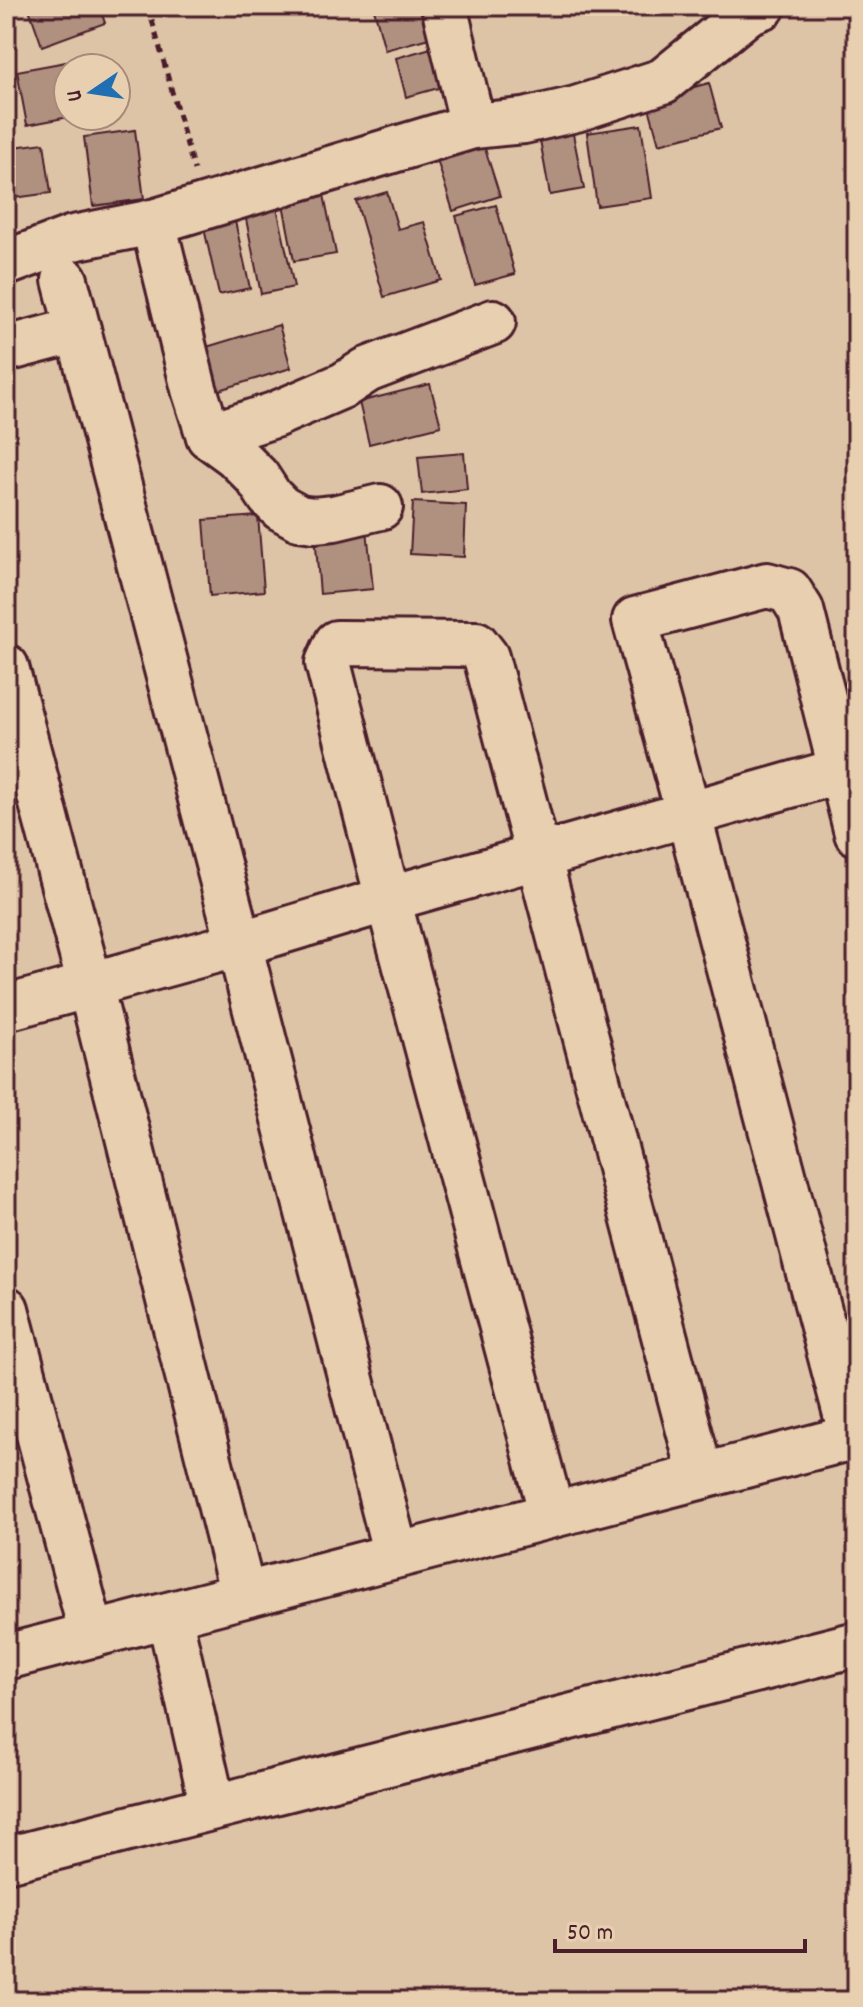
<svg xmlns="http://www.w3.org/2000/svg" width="863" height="2007" font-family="Dekko,sans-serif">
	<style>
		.building { fill: #b09180; stroke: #4a1f2b; stroke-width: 2 }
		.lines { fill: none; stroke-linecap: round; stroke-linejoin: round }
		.minor-casing { stroke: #4a1f2b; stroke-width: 50 }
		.path { stroke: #4a1f2b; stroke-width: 5; stroke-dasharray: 8 6; stroke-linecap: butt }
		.minor { stroke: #e7cfaf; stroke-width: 44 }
	</style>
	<rect width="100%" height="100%" fill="#dec4a7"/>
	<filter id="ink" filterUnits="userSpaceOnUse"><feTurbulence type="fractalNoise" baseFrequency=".0125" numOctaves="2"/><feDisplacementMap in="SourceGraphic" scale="16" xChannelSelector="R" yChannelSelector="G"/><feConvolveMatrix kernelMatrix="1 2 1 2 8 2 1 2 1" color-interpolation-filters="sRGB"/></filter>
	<g filter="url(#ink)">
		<g class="building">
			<path d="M28,6H99L105,23L42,46Z"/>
			<path d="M386,6H420L429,38L385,50L374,9Z"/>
			<path d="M431,48L442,87L406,97L396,58Z"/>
			<path d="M66,62L68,74V116H74L27,125L17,71Z"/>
			<path d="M709,83L721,128L659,144L647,100Z"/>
			<path d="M641,125L652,198L597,206L587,133Z"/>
			<path d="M135,130L144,199L93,206L84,137Z"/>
			<path d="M480,133L500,196L453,211L433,147Z"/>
			<path d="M573,134L584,189L550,195L540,140Z"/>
			<path d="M44,143L51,193L6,199V148Z"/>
			<path d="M321,180L336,254L294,261L280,188Z"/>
			<path d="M387,192L398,229L424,222L441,280L384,297L356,201Z"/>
			<path d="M274,193L294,287L261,294L242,199Z"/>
			<path d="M496,205L515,274L475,285L456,216Z"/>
			<path d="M232,208L250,288L219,295L201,215Z"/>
			<path d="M279,325L291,368L213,392L200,349Z"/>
			<path d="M430,384L441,426L369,444L359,402Z"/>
			<path d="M464,453L467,489L422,494L418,457Z"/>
			<path d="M413,502L466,505L464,557L410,554Z"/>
			<path d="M258,516L264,591L210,596L204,520Z"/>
			<path d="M367,529L373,589L320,594L315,534Z"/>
		</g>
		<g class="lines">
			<defs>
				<g id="minor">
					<path d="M444,6L473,126"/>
					<path d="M153,222L194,389L209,436L235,455L257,477L270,497L281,508L299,518L314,520L334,518L380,507"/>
					<path d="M6,263L73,238L153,222L473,126L524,121L576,109L663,81L748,12L763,6"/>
					<path d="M65,280L239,944L396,1555"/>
					<path d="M6,349L78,330"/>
					<path d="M209,436L274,415L344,385L367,370L493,322"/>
					<path d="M6,667L90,985L243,1595"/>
					<path d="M6,1008L239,944L388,899L857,766"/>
					<path d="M6,1309L92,1635"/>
					<path d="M852,1437L688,812L635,620L767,585L789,591L801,610L857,833"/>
					<path d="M552,1515L388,899L328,663L337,643L476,644L486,657L701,1476"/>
					<path d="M169,1615L213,1807"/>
					<path d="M6,1657L857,1436"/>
					<path d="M6,1860L857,1644"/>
				</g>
			</defs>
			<use href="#minor" class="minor-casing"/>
			<path class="path" d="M148,6L194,170"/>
			<use href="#minor" class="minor"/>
		</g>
	</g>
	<rect width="863" height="2007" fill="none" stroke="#e7cfaf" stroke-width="32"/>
	<rect x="16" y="16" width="831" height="1975" fill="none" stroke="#4a1f2b" stroke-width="3" filter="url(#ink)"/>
	<g transform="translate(92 92) rotate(257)"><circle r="38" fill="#e7cfaf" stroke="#a8897a" stroke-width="2"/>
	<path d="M0-6L14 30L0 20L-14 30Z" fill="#1f6fb2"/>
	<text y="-12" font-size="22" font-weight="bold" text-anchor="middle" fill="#4a1f2b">U</text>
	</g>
	<path d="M555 1939v12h250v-12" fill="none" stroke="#4a1f2b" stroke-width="4"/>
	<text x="567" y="1939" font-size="24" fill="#4a1f2b" stroke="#e7cfaf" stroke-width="6" paint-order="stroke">50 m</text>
</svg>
